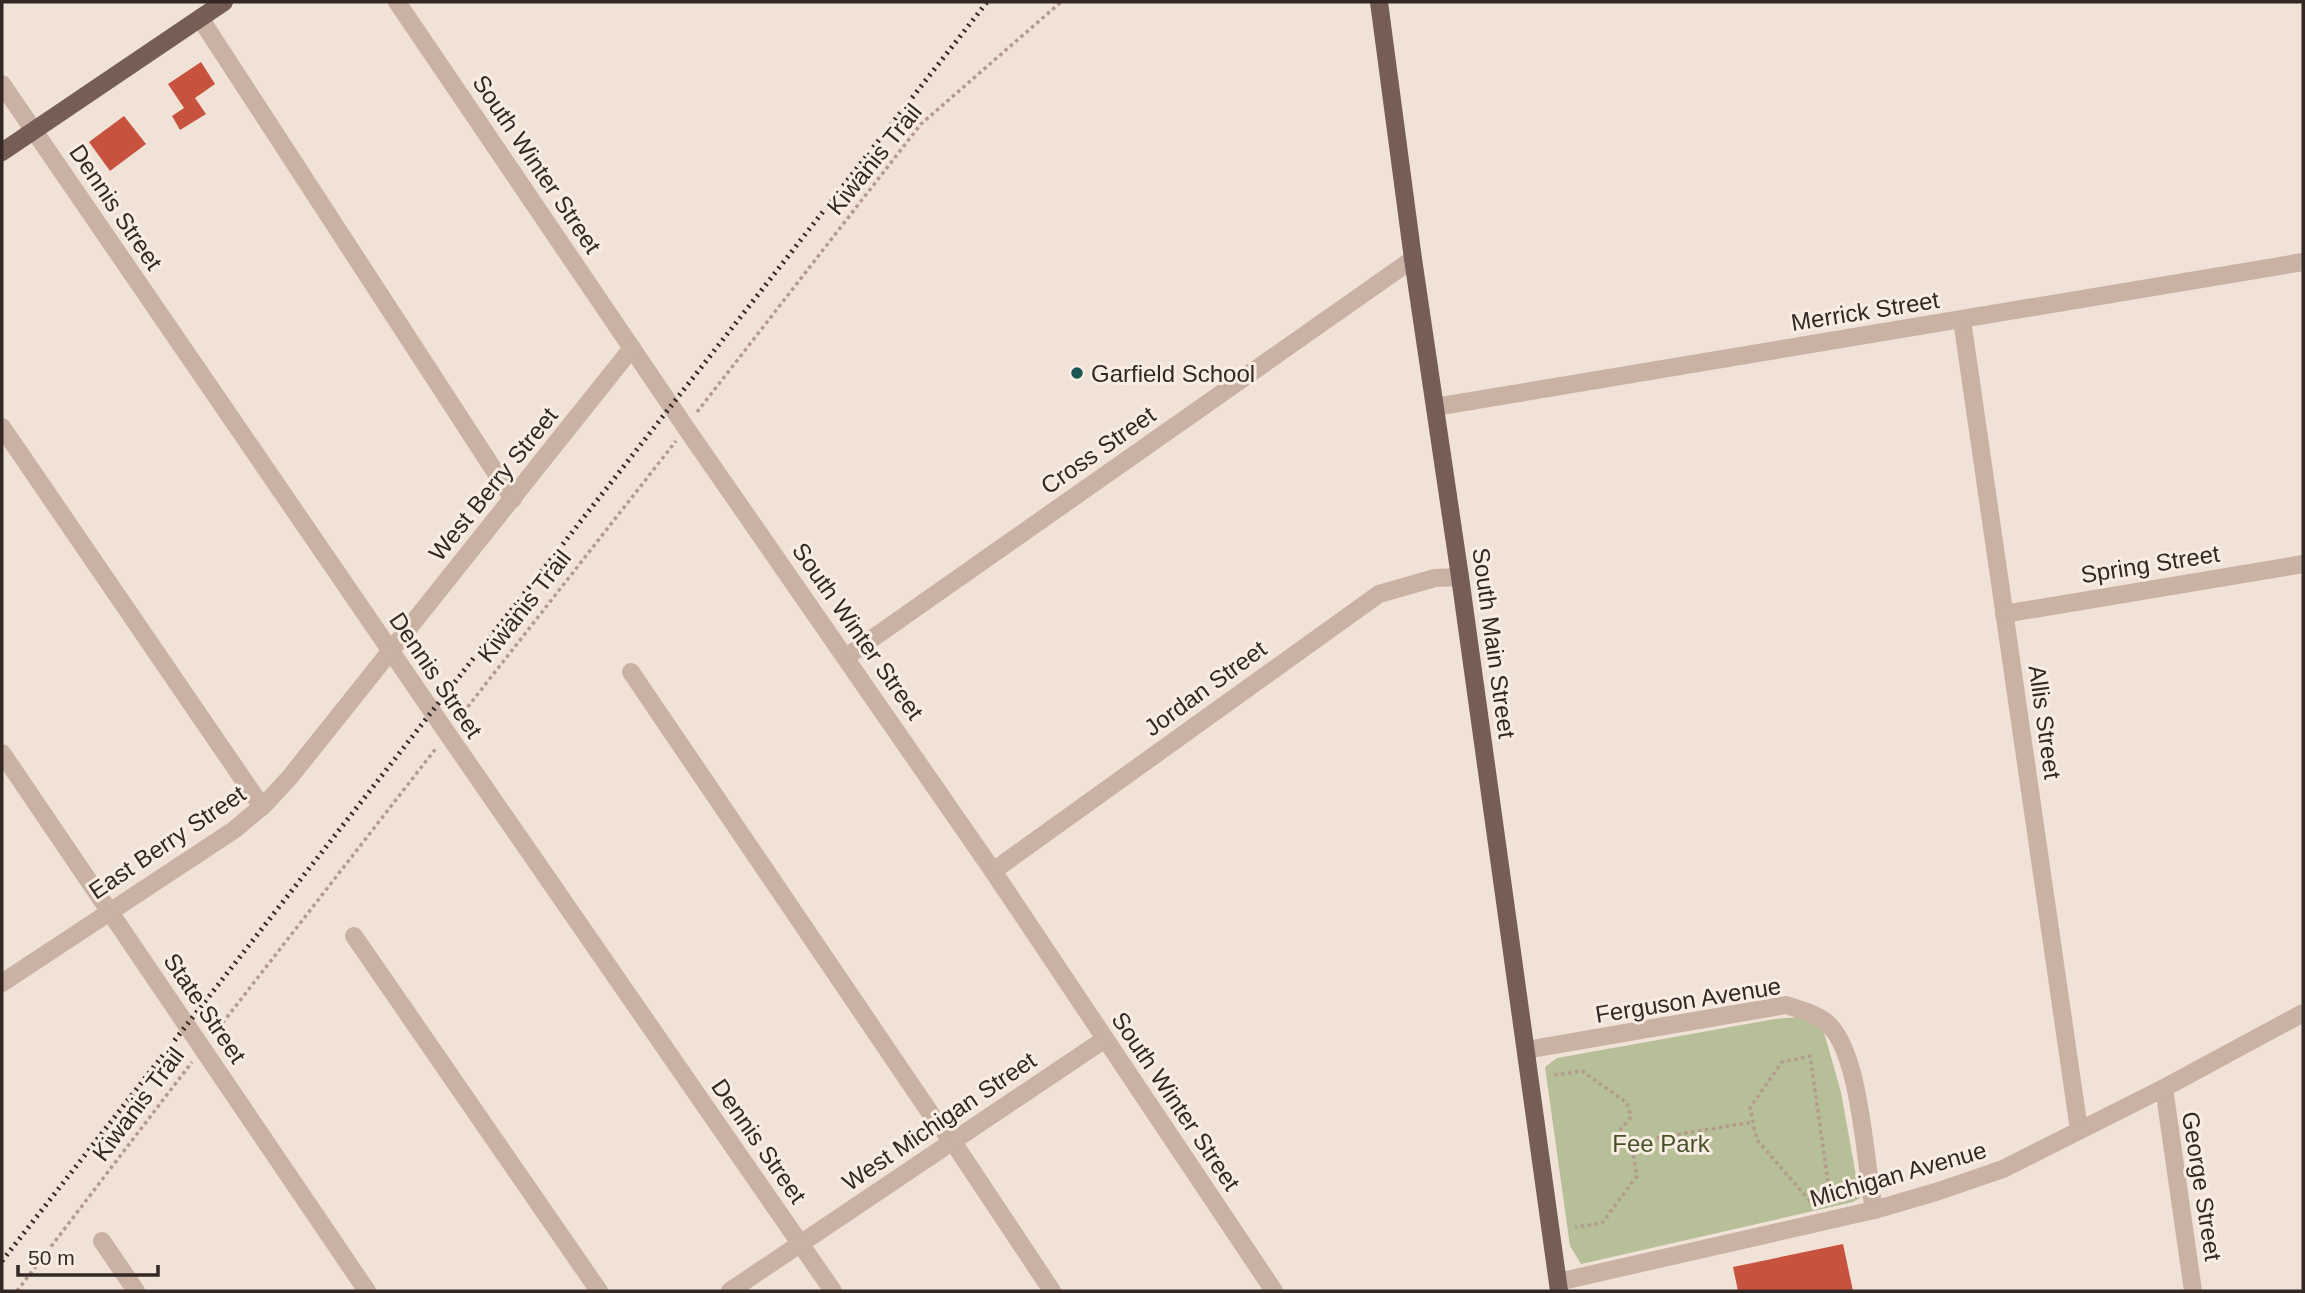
<svg xmlns="http://www.w3.org/2000/svg" width="2305" height="1293" font-family="Helvetica,sans-serif">
	<style>
		.green { fill: #b6bf97 }
		.building { fill: #c7533f }
		.lines { fill: none; stroke-linecap: round; stroke-linejoin: round }
		.path { stroke: #b49b8e; stroke-width: 3.5; stroke-dasharray: 3.5 3.5; stroke-linecap: butt }
		.minor { stroke: #c9b1a3; stroke-width: 18 }
		.major { stroke: #765e56; stroke-width: 18 }
		.rail { stroke: #342825; stroke-width: 5; stroke-dasharray: 2 5; stroke-linecap: butt }
		.poi-dot { fill: #1b5553; stroke: #f9ede3; stroke-width: 2.5 }
		.labels { text-anchor: middle; dominant-baseline: central; stroke-width: 6; stroke-linejoin: round; paint-order: stroke }
		.street-label { font-size: 24px; fill: #342825; stroke: #f9ede3 }
		.poi-label { font-size: 24px; fill: #342825; stroke: #f9ede3; text-anchor: start }
		.park-label { font-size: 24px; fill: #475229; stroke: #f9ede3 }
	</style>
	<rect width="100%" height="100%" fill="#f1e2d7"/>
	<path class="green" d="M1799,1017L1823,1029L1841,1092L1860,1198L1853,1202L1581,1264L1570,1246L1545,1067L1557,1058L1775,1019Z"/>
	<g class="building">
		<path d="M201,62L215,84L195,98L206,114L180,130L172,116L184,108L168,84Z"/>
		<path d="M124,116L146,144L110,171L89,142Z"/>
		<path d="M1843,1244L1853,1291H1738L1733,1267Z"/>
	</g>
	<g class="lines">
		<g class="path">
			<path d="M697,412L921,124L1061,2"/>
			<path d="M459,718L676,441"/>
			<path d="M214,1034L437,747"/>
			<path d="M1554,1075L1582,1071L1627,1103L1631,1117L1617,1134L1633,1153L1637,1176L1602,1223L1575,1227"/>
			<path d="M1633,1153L1656,1138L1753,1122"/>
			<path d="M1810,1201L1757,1140L1750,1108L1782,1062L1810,1056L1830,1196"/>
			<path d="M17,1291L192,1062"/>
		</g>
		<g class="minor">
			<path d="M397,2L686,428L993,871L1274,1291"/>
			<path d="M200,18L513,499"/>
			<path d="M2,84L447,733L833,1291"/>
			<path d="M1962,320L2079,1130"/>
			<path d="M1435,407L2303,262"/>
			<path d="M2,427L262,807"/>
			<path d="M2004,614L2303,564"/>
			<path d="M846,657L1413,259"/>
			<path d="M631,672L935,1120L953,1142L1052,1291"/>
			<path d="M2,753L367,1291"/>
			<path d="M993,871L1379,594L1435,578L1460,577"/>
			<path d="M354,936L599,1291"/>
			<path d="M2,983L234,830L266,803L290,777L632,348"/>
			<path d="M1526,1050L1786,1005C1799,1009 1816,1014 1826,1022C1861,1050 1865,1165 1874,1210"/>
			<path d="M2164,1088L2193,1291"/>
			<path d="M102,1241L136,1291"/>
			<path d="M1558,1282L1874,1210L1936,1192L2003,1169L2164,1088L2303,1013"/>
			<path d="M730,1291L1105,1039"/>
		</g>
		<g class="major">
			<path d="M1379,2L1413,259L1460,577L1559,1291"/>
			<path d="M2,152L224,2"/>
		</g>
		<path class="rail" d="M2,1261L987,2"/>
	</g>
	<circle class="poi-dot" cx="1077" cy="373" r="7"/>
	<g class="labels">
		<g class="street-label">
			<text transform="translate(874 159) rotate(-51)">Kiwanis Trail</text>
			<text transform="translate(537 164) rotate(56)">South Winter Street</text>
			<text transform="translate(116 207) rotate(56)">Dennis Street</text>
			<text transform="translate(1865 311) rotate(-9)">Merrick Street</text>
			<text transform="translate(1098 450) rotate(-35)">Cross Street</text>
			<text transform="translate(493 484) rotate(-51)">West Berry Street</text>
			<text transform="translate(2150 564) rotate(-9)">Spring Street</text>
			<text transform="translate(524 606) rotate(-52)">Kiwanis Trail</text>
			<text transform="translate(858 631) rotate(55)">South Winter Street</text>
			<text transform="translate(1494 643) rotate(82)">South Main Street</text>
			<text transform="translate(436 675) rotate(56)">Dennis Street</text>
			<text transform="translate(1205 688) rotate(-36)">Jordan Street</text>
			<text transform="translate(2045 722) rotate(82)">Allis Street</text>
			<text transform="translate(167 842) rotate(-34)">East Berry Street</text>
			<text transform="translate(1688 1000) rotate(-9)">Ferguson Avenue</text>
			<text transform="translate(205 1008) rotate(56)">State Street</text>
			<text transform="translate(1176 1101) rotate(56)">South Winter Street</text>
			<text transform="translate(138 1104) rotate(-53)">Kiwanis Trail</text>
			<text transform="translate(939 1121) rotate(-34)">West Michigan Street</text>
			<text transform="translate(759 1141) rotate(55)">Dennis Street</text>
			<text transform="translate(1898 1174) rotate(-16)">Michigan Avenue</text>
			<text transform="translate(2202 1186) rotate(81)">George Street</text>
		</g>
		<g class="poi-label">
			<text x="1091" y="373">Garfield School</text>
		</g>
		<g class="park-label">
			<text x="1661" y="1143">Fee Park</text>
		</g>
	</g>
	<rect width="2305" height="1293" fill="none" stroke="#342825" stroke-width="7"/>
	<path d="M18 1265v10h140v-10" fill="none" stroke="#342825" stroke-width="3.5"/>
	<text x="28" y="1265" font-size="21" fill="#342825" stroke="#f9ede3" stroke-width="5" paint-order="stroke">50 m</text>
</svg>
